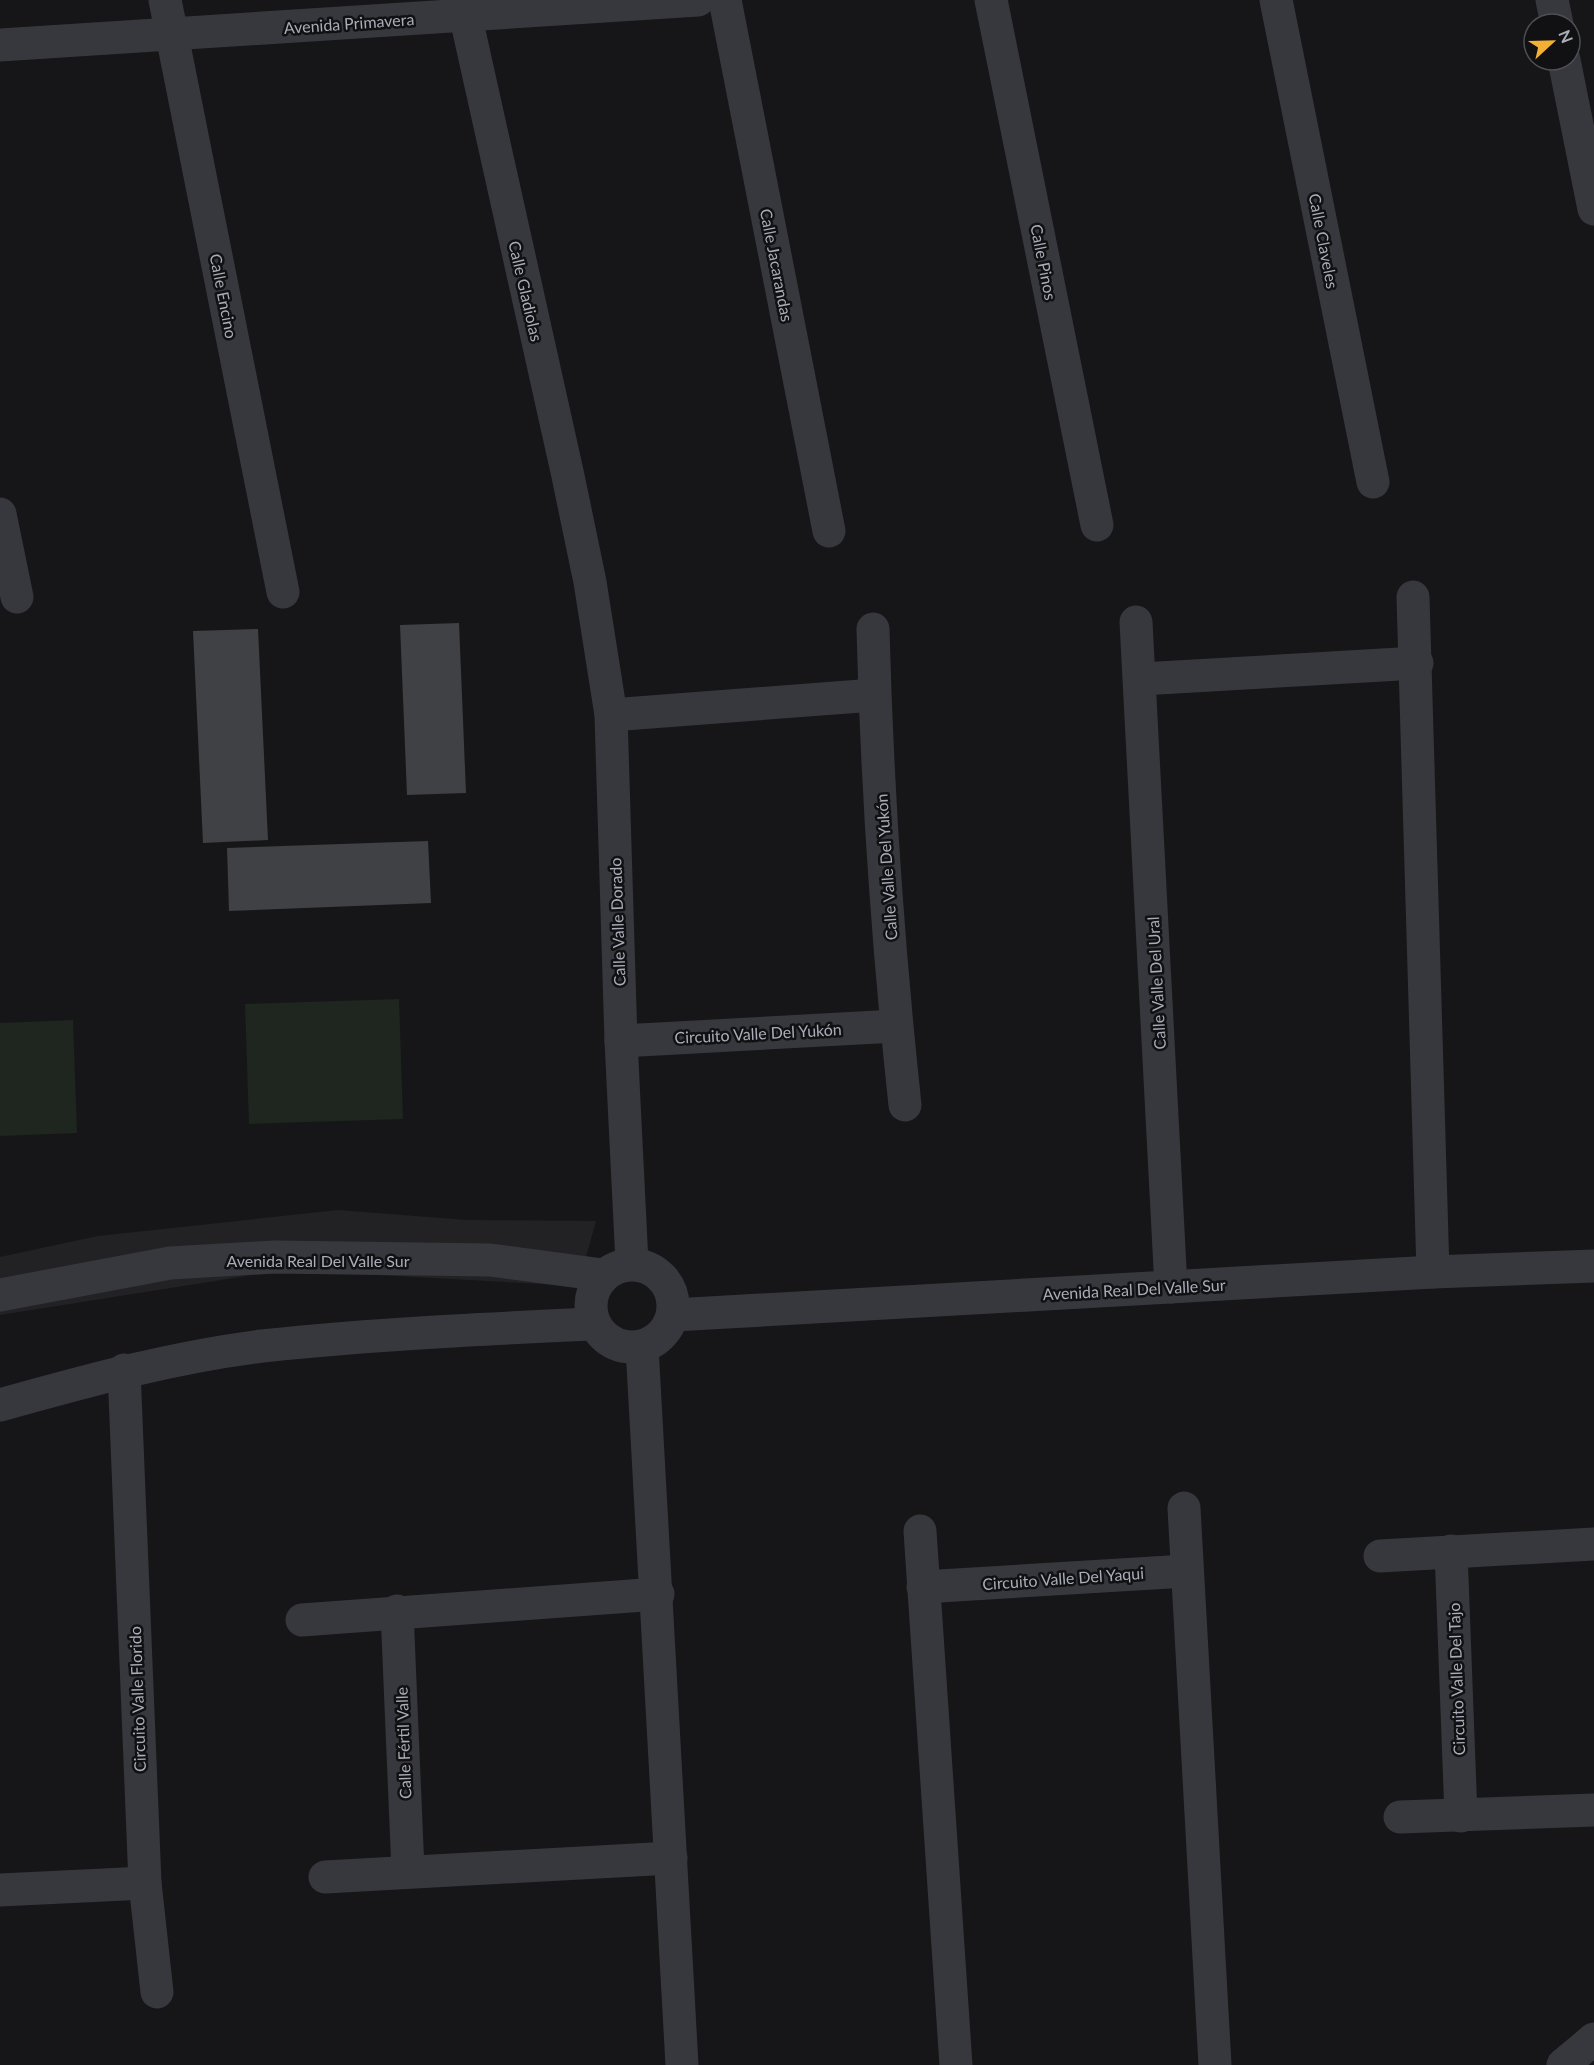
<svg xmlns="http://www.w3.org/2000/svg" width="1594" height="2065" font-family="Lato,sans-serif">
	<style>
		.built { fill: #222225 }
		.green { fill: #1e261f }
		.building { fill: #404145 }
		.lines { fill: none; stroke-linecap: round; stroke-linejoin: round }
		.minor { stroke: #37383d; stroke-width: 33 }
		.labels { text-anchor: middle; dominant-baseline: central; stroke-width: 5; stroke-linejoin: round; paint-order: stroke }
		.street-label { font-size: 16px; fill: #a8adb8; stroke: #111113 }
	</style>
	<rect width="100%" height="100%" fill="#161618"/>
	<path class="built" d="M338,1210L467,1220L596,1221L578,1286L285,1270L0,1315V1257L98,1236Z"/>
	<g class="green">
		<path d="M399,999L403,1119L249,1124L245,1004Z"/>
		<path d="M73,1020L77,1133L0,1136V1023Z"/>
	</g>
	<g class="building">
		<path d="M459,623L466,793L407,795L400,625Z"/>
		<path d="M258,629L268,840L203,843L193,631Z"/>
		<path d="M428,841L431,903L229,911L227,848Z"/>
	</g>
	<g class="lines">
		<g class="minor">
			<path d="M165,0L283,592"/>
			<path d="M462,0L568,476L590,582L611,715L621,1041L632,1263"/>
			<path d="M725,0L829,531"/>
			<path d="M991,0L1097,525"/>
			<path d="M1276,0L1373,482"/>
			<path d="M1552,0L1557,24"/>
			<path d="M0,45L698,0"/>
			<path d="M1564,60L1594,209"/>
			<path d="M0,514L17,597"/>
			<path d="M1413,597L1433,1272"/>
			<path d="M1136,622L1171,1287"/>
			<path d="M873,629C877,787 888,947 905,1105"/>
			<path d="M1141,679L1417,663"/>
			<path d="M611,715L874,695"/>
			<path d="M621,1041L896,1026"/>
			<circle cx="632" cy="1306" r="41"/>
			<path d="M0,1295L170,1263L275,1257L490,1260L603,1275"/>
			<path d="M674,1315L1433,1272L1594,1266"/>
			<path d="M642,1347L682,2065"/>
			<path d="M124,1370L145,1883L157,1992"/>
			<path d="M0,1405C86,1381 173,1357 262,1346C373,1334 484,1329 594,1324"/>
			<path d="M1184,1508L1215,2065"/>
			<path d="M920,1531L956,2065"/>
			<path d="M1451,1551L1461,1816"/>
			<path d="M1380,1556L1594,1544"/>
			<path d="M923,1587L1186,1571"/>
			<path d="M397,1611L408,1871"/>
			<path d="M302,1620L658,1594"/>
			<path d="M1400,1817L1594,1810"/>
			<path d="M325,1877L671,1858"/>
			<path d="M0,1890L145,1883"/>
			<path d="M1563,2065L1594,2039"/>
		</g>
	</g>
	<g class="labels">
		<g class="street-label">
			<text transform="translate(349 23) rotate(-4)">Avenida Primavera</text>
			<text transform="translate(1324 241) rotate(79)">Calle Claveles</text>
			<text transform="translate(1044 262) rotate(79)">Calle Pinos</text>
			<text transform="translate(777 265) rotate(79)">Calle Jacarandas</text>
			<text transform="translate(526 291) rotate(77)">Calle Gladiolas</text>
			<text transform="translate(224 296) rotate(79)">Calle Encino</text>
			<text transform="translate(886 867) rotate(-94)">Calle Valle Del Yukón</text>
			<text transform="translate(617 922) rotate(-92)">Calle Valle Dorado</text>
			<text transform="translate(1156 983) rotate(-93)">Calle Valle Del Ural</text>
			<text transform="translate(758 1033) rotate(-3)">Circuito Valle Del Yukón</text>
			<text x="318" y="1260">Avenida Real Del Valle Sur</text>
			<text transform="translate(1134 1289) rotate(-3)">Avenida Real Del Valle Sur</text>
			<text transform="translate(1063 1578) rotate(-4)">Circuito Valle Del Yaqui</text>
			<text transform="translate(1456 1679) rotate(-92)">Circuito Valle Del Tajo</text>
			<text transform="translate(137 1699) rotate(-92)">Circuito Valle Florido</text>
			<text transform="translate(403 1743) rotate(-92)">Calle Fértil Valle</text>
		</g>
	</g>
	<g transform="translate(1552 42) rotate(68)"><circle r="28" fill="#111113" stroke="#4d4f55" stroke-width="1.5"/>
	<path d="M0-4.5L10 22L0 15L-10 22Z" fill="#f2b134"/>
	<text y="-9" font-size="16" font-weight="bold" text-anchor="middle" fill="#a8adb8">N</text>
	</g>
</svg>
